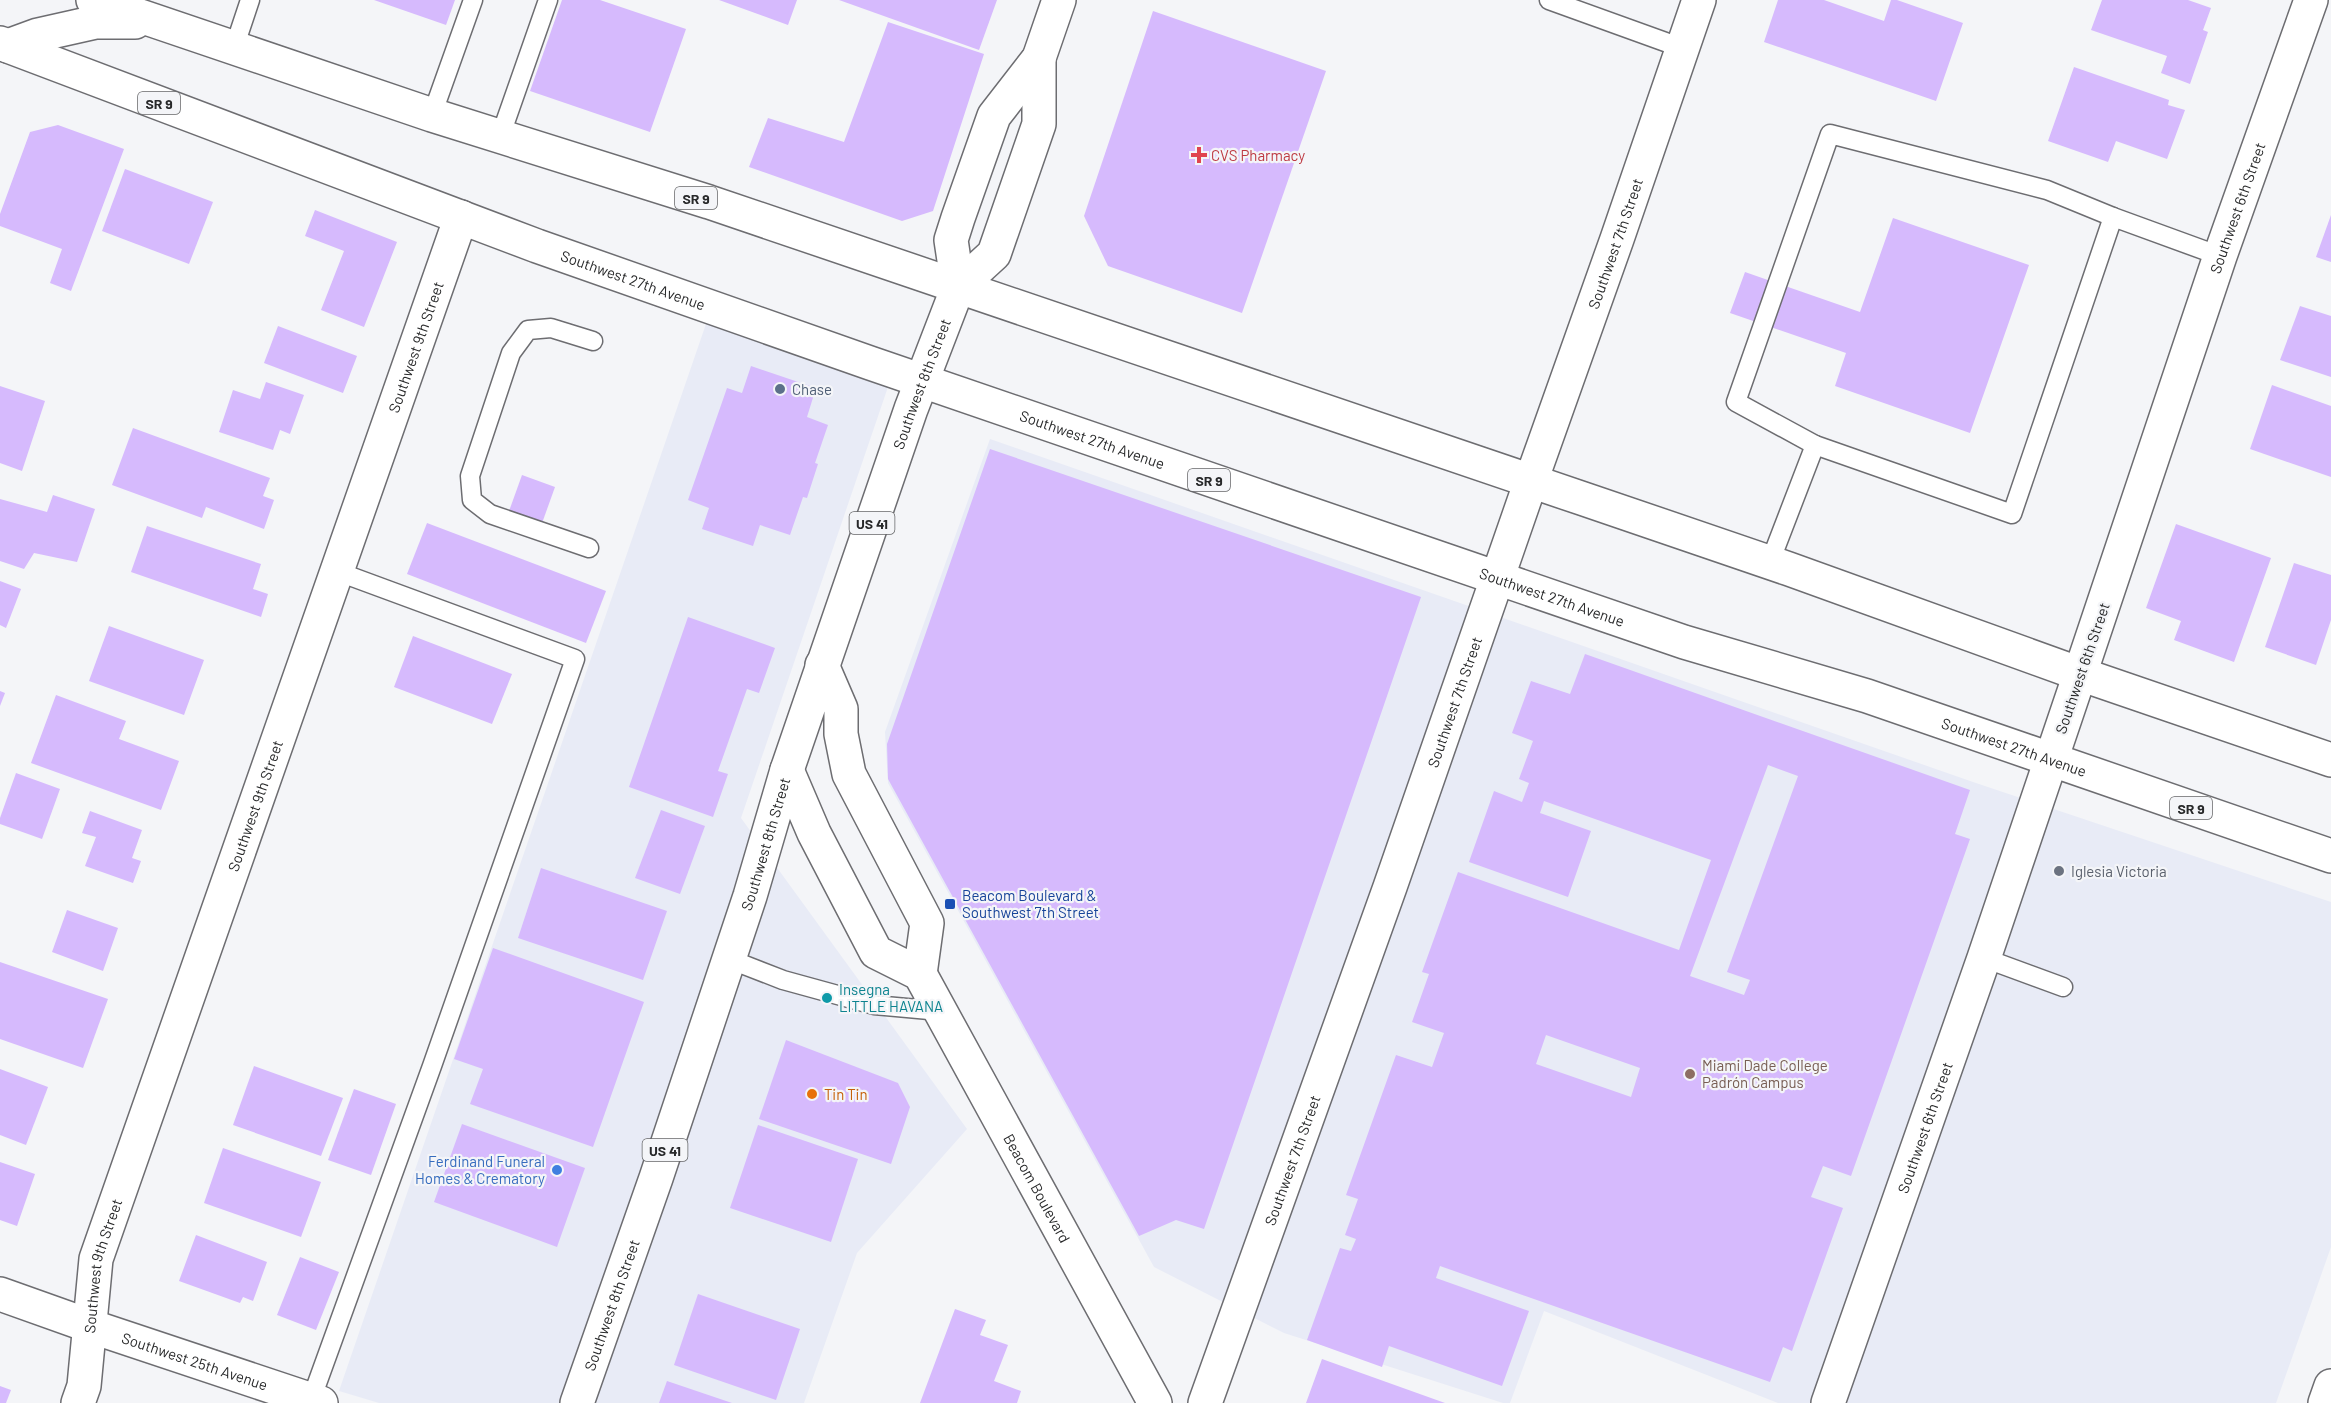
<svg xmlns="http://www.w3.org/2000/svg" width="2331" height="1403" font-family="Barlow,sans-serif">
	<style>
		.built { fill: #e8ebf6 }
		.building { fill: #d6bafd; fill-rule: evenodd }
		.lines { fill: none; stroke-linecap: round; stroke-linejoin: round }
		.service-casing { stroke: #6d6d71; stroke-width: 21 }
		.minor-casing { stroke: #6d6d71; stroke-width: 36 }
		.tertiary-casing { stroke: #6d6d71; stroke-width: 36 }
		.secondary-casing { stroke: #6d6d71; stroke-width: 36 }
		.primary-casing { stroke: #6d6d71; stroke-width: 36 }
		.trunk-casing { stroke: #6d6d71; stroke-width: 36 }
		.service { stroke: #fff; stroke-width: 18 }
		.minor { stroke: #fff; stroke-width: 33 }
		.tertiary { stroke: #fff; stroke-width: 33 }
		.secondary { stroke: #fff; stroke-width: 33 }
		.primary { stroke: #fff; stroke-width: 33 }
		.trunk { stroke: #fff; stroke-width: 33 }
		.health-dot { fill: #e0444e; stroke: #f4f5f8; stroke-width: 2 }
		.service-dot { fill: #5c6f8a; stroke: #f4f5f8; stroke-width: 2 }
		.worship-dot { fill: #6b7280; stroke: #f4f5f8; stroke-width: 2 }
		.transit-dot { fill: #1a4fb4; stroke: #f4f5f8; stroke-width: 2 }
		.culture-dot { fill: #0f9aa8; stroke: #f4f5f8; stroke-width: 2 }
		.education-dot { fill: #8d6e63; stroke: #f4f5f8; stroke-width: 2 }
		.food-dot { fill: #e8710a; stroke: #f4f5f8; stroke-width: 2 }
		.shop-dot { fill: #3f7fe0; stroke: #f4f5f8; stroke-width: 2 }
		.labels { text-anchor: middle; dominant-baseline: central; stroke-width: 4.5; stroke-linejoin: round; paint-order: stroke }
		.shield { fill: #f4f5f8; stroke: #656668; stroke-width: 1.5 }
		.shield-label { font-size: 14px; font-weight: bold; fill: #28292a }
		.health-label { font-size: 15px; fill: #be3a42; stroke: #f4f5f8; text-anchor: start }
		.street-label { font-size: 15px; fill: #28292a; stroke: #f4f5f8 }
		.service-label { font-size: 15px; fill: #4e5e75; stroke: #f4f5f8; text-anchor: start }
		.worship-label { font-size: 15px; fill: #5b616d; stroke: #f4f5f8; text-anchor: start }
		.transit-label { font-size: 15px; fill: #164399; stroke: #f4f5f8; text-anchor: start }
		.culture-label { font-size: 15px; fill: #0d838f; stroke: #f4f5f8; text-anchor: start }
		.education-label { font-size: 15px; fill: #785e54; stroke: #f4f5f8; text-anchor: start }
		.food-label { font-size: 15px; fill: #c56008; stroke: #f4f5f8; text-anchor: start }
		.shop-label { font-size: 15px; fill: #366cbe; stroke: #f4f5f8; text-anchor: end }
	</style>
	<rect width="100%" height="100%" fill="#f4f5f8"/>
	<g class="built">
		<path d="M707,321L889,384L741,818L967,1129L857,1253L804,1403H379L339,1391Z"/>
		<path d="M990,439L1973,782L2331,902V1247L2276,1403H1778L1544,1311L1510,1403H1503L1284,1333L1154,1267L888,783L885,732Z"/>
	</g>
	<g class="building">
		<path d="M374,0H455L446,25Z"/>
		<path d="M562,0H600L686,29L650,132L530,91Z"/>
		<path d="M719,0H797L788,25Z"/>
		<path d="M839,0H997L979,50Z"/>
		<path d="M1778,0H1824L1884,21L1891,0H1897L1963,23L1936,101L1764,42Z"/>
		<path d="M2102,0H2188L2211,8L2203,30L2208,32L2190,84L2161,73L2167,56L2091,30Z"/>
		<path d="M1153,11L1326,71L1242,313L1108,266L1084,216Z"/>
		<path d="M888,22L984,54L933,211L902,221L749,167L768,118L844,142Z"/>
		<path d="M2074,67L2169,100L2168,105L2185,110L2167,159L2116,141L2108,162L2048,141Z"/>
		<path d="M58,125L124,149L71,291L50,283L62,249L0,226V214L30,132Z"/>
		<path d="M125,169L213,202L189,264L102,231Z"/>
		<path d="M315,210L397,242L364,327L321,310L344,251L305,236Z"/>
		<path d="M2331,215V262L2316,257Z"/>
		<path d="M1893,218L2029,265L1970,433L1835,386L1846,353L1730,313L1745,272L1860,312Z"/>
		<path d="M2300,306L2331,316V377L2280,360Z"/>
		<path d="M278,326L357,356L343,393L264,363Z"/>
		<path d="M751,366L816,388L807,417L828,425L815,463L818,464L807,498L803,497L790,535L760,525L753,546L702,529L709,508L688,500L727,388L742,393Z"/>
		<path d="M266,382L304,395L290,434L280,430L273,450L219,432L233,390L260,399Z"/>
		<path d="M2272,385L2331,406V477L2250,449Z"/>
		<path d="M0,386L45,401L22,471L0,463Z"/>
		<path d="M133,428L270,478L263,496L274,500L264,529L206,507L202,518L112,485Z"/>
		<path d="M990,449L1421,597L1204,1229L1176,1220L1139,1236L888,779L887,744Z"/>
		<path d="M522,475L555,487L541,526L508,514Z"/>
		<path d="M53,495L95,509L77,562L34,553L24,569L0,561V499L47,512Z"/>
		<path d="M427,523L606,591L586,643L407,574Z"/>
		<path d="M2176,524L2271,558L2234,662L2174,640L2181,621L2146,608Z"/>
		<path d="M147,526L261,564L253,589L268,594L261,617L131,572Z"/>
		<path d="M2294,563L2331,575V620L2316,665L2265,647Z"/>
		<path d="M0,581L21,589L6,628L0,625Z"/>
		<path d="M688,617L775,648L759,693L747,689L718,771L728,774L713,817L629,787Z"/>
		<path d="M109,626L204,660L184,715L89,681Z"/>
		<path d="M413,636L512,674L492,724L394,687Z"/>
		<path d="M1585,654L1970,790L1955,834L1970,839L1851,1176L1823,1166L1811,1197L1843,1208L1792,1351L1783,1347L1770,1382L1440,1266L1436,1278L1529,1311L1502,1386L1389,1346L1382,1367L1307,1340L1340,1248L1351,1251L1356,1239L1345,1235L1358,1199L1346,1195L1396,1055L1432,1067L1444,1033L1412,1022L1429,974L1422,972L1458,872L1679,950L1711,860L1544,801L1540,813L1591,831L1568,897L1469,862L1494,791L1522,802L1529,783L1519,779L1533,741L1512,733L1531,681L1570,694ZM1768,765L1798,776L1727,972L1750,980L1744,995L1690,976ZM1546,1035L1640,1068L1631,1097L1536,1064Z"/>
		<path d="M0,691L5,693L0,706Z"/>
		<path d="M56,695L126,721L119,739L179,761L161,810L31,763Z"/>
		<path d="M16,773L60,789L42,839L0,824V818Z"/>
		<path d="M661,810L705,826L680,894L635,878Z"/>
		<path d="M90,811L142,830L132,858L141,861L133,883L85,866L96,837L82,833Z"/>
		<path d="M541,868L667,911L643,980L518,938Z"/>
		<path d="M67,910L118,928L103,971L52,952Z"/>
		<path d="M493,948L644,1002L593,1147L470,1104L483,1069L454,1059Z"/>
		<path d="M0,962L108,999L83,1068L0,1039Z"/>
		<path d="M786,1040L898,1083L910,1107L891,1164L759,1119Z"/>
		<path d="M254,1066L343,1098L321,1156L233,1125Z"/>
		<path d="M0,1069L48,1087L26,1145L0,1135Z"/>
		<path d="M354,1089L396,1104L371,1175L328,1160Z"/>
		<path d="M462,1124L585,1168L557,1247L434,1202Z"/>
		<path d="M758,1125L858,1159L831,1242L730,1208Z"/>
		<path d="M223,1148L321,1182L301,1237L204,1203Z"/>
		<path d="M0,1162L35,1174L17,1226L0,1220Z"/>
		<path d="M196,1235L267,1262L253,1301L243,1297L240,1303L179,1281Z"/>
		<path d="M300,1257L339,1272L316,1330L277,1315Z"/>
		<path d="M698,1294L800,1329L776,1400L674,1365Z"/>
		<path d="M955,1309L986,1320L980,1335L1008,1345L994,1381L1021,1391L1017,1403H920Z"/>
		<path d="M1322,1359L1445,1403H1306Z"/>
		<path d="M667,1381L732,1403H659Z"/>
		<path d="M0,1386L11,1390L6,1403H0Z"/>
	</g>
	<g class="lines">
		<defs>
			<g id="service">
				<path d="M1549,0L1682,48"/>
				<path d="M234,48L250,0"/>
				<path d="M432,115L473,0"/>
				<path d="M500,137L548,0"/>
				<path d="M1815,445L1736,402L1830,134L2047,190L2113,217"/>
				<path d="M589,548L490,514L472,500L470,476L511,353L528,330L551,328L593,341"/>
				<path d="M1770,562L1815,445L2012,514L2113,217L2220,256"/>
				<path d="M1984,958L2063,987"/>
				<path d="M729,959L783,980L874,1005L940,1011"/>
				<path d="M311,1400L432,1066L575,659L336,571"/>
			</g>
			<g id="minor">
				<path id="s1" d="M1531,481L1617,239L1699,0"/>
				<path id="s2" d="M2080,674L2220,256L2311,0"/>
				<path id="s3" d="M0,1294L90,1326L321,1403"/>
				<path id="s4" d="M78,1403L84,1386L96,1259L461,217"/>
				<path d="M2325,1403L2331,1386"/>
			</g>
			<g id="tertiary">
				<path id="s5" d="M1828,1403L1984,958L2080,674"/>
			</g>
			<g id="secondary">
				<path id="s6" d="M1205,1403L1390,887L1531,481"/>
			</g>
			<g id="primary">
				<path d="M958,287L951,240L958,218L994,116L1039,58L1059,0"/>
				<path d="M822,665L841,709V734L849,774L927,923L920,974"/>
				<path id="s7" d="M787,770L814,833L876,952L920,974L1155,1403"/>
				<path id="s8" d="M577,1403L656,1178L750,896L787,770L911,409L958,287L994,254L1039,124V58"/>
			</g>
			<g id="trunk">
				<path d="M93,0L432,115L709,202L1581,498L1789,569L2080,674L2331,760"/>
				<path id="s9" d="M0,43L537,246L870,363L1684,642L1867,696L2331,856"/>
				<path d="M8,46L38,35L96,22H135"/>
			</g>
		</defs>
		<use href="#service" class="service-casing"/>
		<use href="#minor" class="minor-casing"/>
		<use href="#tertiary" class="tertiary-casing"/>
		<use href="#secondary" class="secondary-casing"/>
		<use href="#primary" class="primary-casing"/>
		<use href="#trunk" class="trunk-casing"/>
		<use href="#service" class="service"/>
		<use href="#minor" class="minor"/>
		<use href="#tertiary" class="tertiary"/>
		<use href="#secondary" class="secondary"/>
		<use href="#primary" class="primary"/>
		<use href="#trunk" class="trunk"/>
	</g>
	<path class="health-dot" d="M1196 146h6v6h6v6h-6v6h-6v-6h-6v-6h6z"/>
	<circle class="service-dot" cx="780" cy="389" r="6"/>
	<circle class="worship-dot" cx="2059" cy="871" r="6"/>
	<rect class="transit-dot" x="944" y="898" width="12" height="12" rx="3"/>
	<circle class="culture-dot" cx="827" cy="998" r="6"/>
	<circle class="education-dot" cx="1690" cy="1074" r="6"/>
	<circle class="food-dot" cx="812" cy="1094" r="6"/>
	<circle class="shop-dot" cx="557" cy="1170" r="6"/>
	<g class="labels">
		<g class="shield">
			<rect x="138" y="92" width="42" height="22" rx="4.5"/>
			<rect x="675" y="187" width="42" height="22" rx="4.5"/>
			<rect x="1188" y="469" width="42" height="22" rx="4.5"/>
			<rect x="849.5" y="512" width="45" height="22" rx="4.5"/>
			<rect x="2170" y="797" width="42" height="22" rx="4.5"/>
			<rect x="642.5" y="1139" width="45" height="22" rx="4.5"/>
		</g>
		<g class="shield-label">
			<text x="159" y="103">SR 9</text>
			<text x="696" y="198">SR 9</text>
			<text x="1209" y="480">SR 9</text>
			<text x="872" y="523">US 41</text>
			<text x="2191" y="808">SR 9</text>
			<text x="665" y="1150">US 41</text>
		</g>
		<g class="health-label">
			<text x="1211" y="155">CVS Pharmacy</text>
		</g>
		<g class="street-label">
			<text stroke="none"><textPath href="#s2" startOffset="492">Southwest 6th Street</textPath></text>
			<text stroke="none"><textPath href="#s1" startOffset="252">Southwest 7th Street</textPath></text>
			<text stroke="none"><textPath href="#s9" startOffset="676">Southwest 27th Avenue</textPath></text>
			<text stroke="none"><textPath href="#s4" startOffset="1112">Southwest 9th Street</textPath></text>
			<text stroke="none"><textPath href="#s8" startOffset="1076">Southwest 8th Street</textPath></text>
			<text stroke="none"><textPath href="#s9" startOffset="1162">Southwest 27th Avenue</textPath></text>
			<text stroke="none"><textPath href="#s9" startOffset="1648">Southwest 27th Avenue</textPath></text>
			<text transform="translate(2082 668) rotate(-71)">Southwest 6th Street</text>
			<text stroke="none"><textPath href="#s6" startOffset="744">Southwest 7th Street</textPath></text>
			<text stroke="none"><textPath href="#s9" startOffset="2134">Southwest 27th Avenue</textPath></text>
			<text stroke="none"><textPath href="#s4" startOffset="626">Southwest 9th Street</textPath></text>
			<text stroke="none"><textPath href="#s8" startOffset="590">Southwest 8th Street</textPath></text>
			<text stroke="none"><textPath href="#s5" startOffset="292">Southwest 6th Street</textPath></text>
			<text stroke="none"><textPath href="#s6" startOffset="258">Southwest 7th Street</textPath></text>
			<text stroke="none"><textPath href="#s7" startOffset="496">Beacom Boulevard</textPath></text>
			<text stroke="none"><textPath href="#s4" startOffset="140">Southwest 9th Street</textPath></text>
			<text stroke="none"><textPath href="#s8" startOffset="104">Southwest 8th Street</textPath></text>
			<text stroke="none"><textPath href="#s3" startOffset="206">Southwest 25th Avenue</textPath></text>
		</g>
		<g class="service-label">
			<text x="792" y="389">Chase</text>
		</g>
		<g class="worship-label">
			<text x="2071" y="871">Iglesia Victoria</text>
		</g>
		<g class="transit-label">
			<text x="962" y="895">Beacom Boulevard &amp;<tspan x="962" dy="17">Southwest 7th Street</tspan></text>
		</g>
		<g class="culture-label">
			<text x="839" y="989">Insegna<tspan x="839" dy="17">LITTLE HAVANA</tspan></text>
		</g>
		<g class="education-label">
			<text x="1702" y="1065">Miami Dade College<tspan x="1702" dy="17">Padrón Campus</tspan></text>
		</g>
		<g class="food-label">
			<text x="824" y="1094">Tin Tin</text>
		</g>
		<g class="shop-label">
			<text x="545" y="1161">Ferdinand Funeral<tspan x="545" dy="17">Homes &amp; Crematory</tspan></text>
		</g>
	</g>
</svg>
